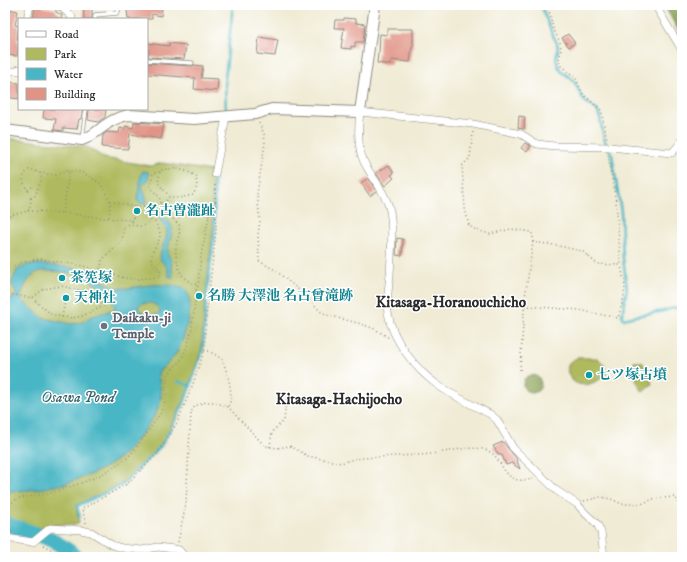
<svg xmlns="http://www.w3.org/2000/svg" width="687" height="562" font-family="'IM FELL DW Pica','Noto Serif JP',serif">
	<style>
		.green { fill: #aeba5d; stroke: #6c7244 }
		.forest { fill: #8aa254; stroke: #5a6640 }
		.water { fill: #49b6c5; stroke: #3a7078; fill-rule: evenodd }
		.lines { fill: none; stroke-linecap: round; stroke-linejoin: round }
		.stream { stroke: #49b6c5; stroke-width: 2.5 }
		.river { stroke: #49b6c5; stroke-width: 15 }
		.building { fill: #e19385 }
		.lane-casing { stroke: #8e8b80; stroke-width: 5 }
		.street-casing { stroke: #8e8b80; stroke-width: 8 }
		.secondary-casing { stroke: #8e8b80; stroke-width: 12 }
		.path { stroke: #8e8b80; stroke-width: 1.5; stroke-dasharray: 1 3; stroke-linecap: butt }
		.lane { stroke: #fff; stroke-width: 3.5 }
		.street { stroke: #fff; stroke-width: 7 }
		.secondary { stroke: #fff; stroke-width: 10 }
		.culture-dot { fill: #0f9aa8; stroke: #fff; stroke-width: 1.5 }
		.worship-dot { fill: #6b7280; stroke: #fff; stroke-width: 1.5 }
		.labels { text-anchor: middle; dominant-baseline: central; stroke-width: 3; stroke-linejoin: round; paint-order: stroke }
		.culture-label { font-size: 14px; font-weight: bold; fill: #0d838f; stroke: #fff; text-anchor: start }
		.worship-label { font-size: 14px; font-weight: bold; fill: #5b616d; stroke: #fff; text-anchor: start }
		.neighbourhood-label { font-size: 15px; font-weight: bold; fill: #2b2b2b; stroke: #fff }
		.water-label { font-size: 15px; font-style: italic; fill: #376369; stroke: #fff }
	</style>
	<rect width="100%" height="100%" fill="#fff"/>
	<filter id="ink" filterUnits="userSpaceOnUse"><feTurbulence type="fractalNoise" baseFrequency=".025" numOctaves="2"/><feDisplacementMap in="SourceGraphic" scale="8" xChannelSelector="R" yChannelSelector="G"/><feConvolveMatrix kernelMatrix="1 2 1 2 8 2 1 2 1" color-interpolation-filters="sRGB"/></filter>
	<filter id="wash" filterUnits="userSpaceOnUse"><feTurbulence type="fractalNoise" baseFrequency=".012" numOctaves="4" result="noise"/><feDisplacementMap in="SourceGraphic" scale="16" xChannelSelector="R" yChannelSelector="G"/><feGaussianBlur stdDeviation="0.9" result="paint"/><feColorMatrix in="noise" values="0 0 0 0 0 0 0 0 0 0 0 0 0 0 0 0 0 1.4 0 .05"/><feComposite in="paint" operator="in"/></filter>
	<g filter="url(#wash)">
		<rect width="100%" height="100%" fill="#f0ebd4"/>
		<g class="green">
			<path d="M5,138L88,147L104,158L151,166L162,163L212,171L213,229L205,301L201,351L185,399L161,446L120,485L76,505L79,522L76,525H47L40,531L5,522Z"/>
			<path d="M577,358H597L604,364L606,375C599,380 589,387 579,384C570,382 563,369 571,361C573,360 575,359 577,358Z"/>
			<path d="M633,362H642L648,371L652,384L643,392C637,382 631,374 633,362Z"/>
		</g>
		<g class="forest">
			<path d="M664,5H682V37Z"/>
			<circle cx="532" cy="384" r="9"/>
		</g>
		<g class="water">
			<path d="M143,171L148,172L149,173L148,180L142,185L147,201L145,204L139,203L137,200L141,174Z"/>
			<path d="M160,217C181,223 168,239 168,252C168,255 170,258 171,261C172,267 172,272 173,277H169L167,268L160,259C159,249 170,236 166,228C164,226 162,223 160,220Z"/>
			<path d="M41,264C53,266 76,267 86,271C97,276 107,286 119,288C128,289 134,287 143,286C152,284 173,284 182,288C200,294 183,345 175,355C171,362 163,366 158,373C159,383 163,393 160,403C157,413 149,424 143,432C135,441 128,452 118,459C88,481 42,492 5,491V300L16,297V293L11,284L17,270L27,265ZM42,271C74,271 85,275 110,294L112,302L115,306V309L90,317L83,322L71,324L43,318L24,302L20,298C24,287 29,273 42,271ZM143,303C150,302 159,304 160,313C152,316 144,315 138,308L139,305Z"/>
		</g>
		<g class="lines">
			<g class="stream">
				<path d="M541,5L552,34L557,43L558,50L556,58L558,66L562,72L571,78L575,83L583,100L597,110L600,118L604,139L612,155L621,212L623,258L627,288L622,315L624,319C637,315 650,314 663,311C670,309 675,307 682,307"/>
				<path d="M226,114L225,79L233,5"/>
				<path d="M177,381L191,386"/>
				<path d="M80,517L77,506L122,485L161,446L183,406L203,349L206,300L215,230L214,176"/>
			</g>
			<path class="river" d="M5,524C31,532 56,538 76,557"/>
		</g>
		<g id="blocks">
			<g class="building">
				<path d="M35,5H43V7L56,9V12L62,15L61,19H33Z"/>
				<path d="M83,5H92V19H84Z"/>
				<path d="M144,5L162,8L161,16L152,14V19H128L127,10L143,9Z"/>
				<path d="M8,9L18,11L15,25L19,26L17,40L19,41L17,56L8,55L9,50H5V20Z"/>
				<path d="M344,18L356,19V23L365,24L363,42H355V47L351,46V49L341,48L344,28H334L335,20H344Z"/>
				<path d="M387,29H413V47H412L410,62L391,60V65L377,63L378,53H379L380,34L387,35Z"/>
				<path d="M568,34L575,43L569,47L562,38Z"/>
				<path d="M259,37L278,40L275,56L257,54Z"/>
				<path d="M147,43L169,46V43L186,45L184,59L148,57L149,50H147Z"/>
				<path d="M147,63L192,66L195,65L203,66L201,78L218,79L217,91L194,89L195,78L147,74Z"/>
				<path d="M5,82L19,83V99L5,97Z"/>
				<path d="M44,109H83L81,119H79L77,129L63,128V131L54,130L56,119L43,118Z"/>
				<path d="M89,109H106L105,117L98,122L88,120Z"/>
				<path d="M519,116L525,117L524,129L518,128Z"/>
				<path d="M134,122L164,124L161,139L130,134L128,149L102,147L103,135L107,132L119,133L120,128L125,129V126L133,128Z"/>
				<path d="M525,143L531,146L527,152L521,148Z"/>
				<path d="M389,165L394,173L391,175L394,178L385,186L376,173Z"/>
				<path d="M368,178L376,191L370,196L361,183Z"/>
				<path d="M397,238L403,239L402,256L396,255Z"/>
				<path d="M503,442L516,458L520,469L512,463L506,465L502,455H499L493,446Z"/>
			</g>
		</g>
	</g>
	<g filter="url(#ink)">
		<use href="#blocks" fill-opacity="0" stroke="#8e8b80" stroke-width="1"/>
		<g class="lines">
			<defs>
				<g id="lane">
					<path d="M95,19V15L117,13L121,5"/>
					<path d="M147,60L192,63"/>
					<path d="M82,139L86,109"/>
				</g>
				<g id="street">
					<path d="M59,5L72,17V19"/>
					<path d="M655,5L682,50"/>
					<path d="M27,19L30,5"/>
					<path d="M5,71H19V69"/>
					<path d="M215,174L226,117"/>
					<path d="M5,538L33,542L50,528L81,530L91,532L112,545L122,548L142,550L158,547L174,549L179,550L185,557"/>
					<path d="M604,557L601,532L597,524L586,514L577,504L557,491L513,448L497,420L490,414C473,405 455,397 439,386C417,371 392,340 388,313C386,301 389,286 390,274C391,257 394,222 389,207C384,190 372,178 364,162C357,147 358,128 360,112L473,124L521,134L537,144L555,146L609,147L672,153L682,141"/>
				</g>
				<path id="secondary" d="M5,130L82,140C92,137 98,130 107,124C113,119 120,117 128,115L194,119L255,114L272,109L360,112L375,5"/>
			</defs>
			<use href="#lane" class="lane-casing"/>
			<use href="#street" class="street-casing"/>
			<use href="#secondary" class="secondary-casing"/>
			<g class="path">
				<path d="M546,5L550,14L553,28L560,42L561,50L559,59L561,66L575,77L583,94L601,110L607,139"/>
				<path d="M259,123L264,134L265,143L257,194L260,221L258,234L259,261L275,270L305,295L320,311L327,315L361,324L375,329L389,338"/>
				<path d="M473,132L470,158L462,166L465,208L469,226L476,230L490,234L511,229L531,232L533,236V242L554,245L582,251L597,264L621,265L616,202L608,155"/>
				<path d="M160,172L158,183L169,196"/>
				<path d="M28,190L32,187"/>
				<path d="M31,198L36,195C37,186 44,181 40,173"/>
				<path d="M110,201L135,207L132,223"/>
				<path d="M135,207L200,209L208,212L209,216L201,256L198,284"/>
				<path d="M162,207L159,197L150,187L153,173L160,172L161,170C175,167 184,169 196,176L197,187L193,195L179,198L169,197L162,207V212"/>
				<path d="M28,211C64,211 98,219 133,220"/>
				<path d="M63,213L69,172"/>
				<path d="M5,255L7,218L11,215L28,211C39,190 11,183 30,169L40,173L55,175L66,171L81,172L99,182L110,201L109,219"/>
				<path d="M14,266L23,262L41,259L78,265L88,267L100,273L107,272L124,278L137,279L160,277L161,272L151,260C153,240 169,242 153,219"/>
				<path d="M8,290L9,294"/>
				<path d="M5,296L9,294L32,298L51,314L62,317L73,318L82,316L104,306L97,297L89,292L61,286L44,289L32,298"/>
				<path d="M525,306L579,310L618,318L624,296L625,286L621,266"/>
				<path d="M62,317L65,301"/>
				<path d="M204,351H209L222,359C227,372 235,394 228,407"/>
				<path d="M520,370L525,297L533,242"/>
				<path d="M270,447C272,430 272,431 284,421L286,400H291"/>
				<path d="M584,501L601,497L611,499L622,504H637L646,503L652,499L674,497C682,503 680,518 682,527"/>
				<path d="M5,506L19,498L47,494L84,482L103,474L127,458L136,448L160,414L165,401L167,375L181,360L186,350L191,333L194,311L196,290L198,285C184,281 179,274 177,260C176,255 175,251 176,247C177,236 181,238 179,225C175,221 170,215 165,213C157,209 152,224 142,226C135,227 131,222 124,226L122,241L102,260L100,273"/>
				<path d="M86,523L82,509L127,484L157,454L177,423L193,384L204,351L206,317L216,231L215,182"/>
				<path d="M178,542L186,503L191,412L195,406L200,404L206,402H214L228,407L265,446L277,448L290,446L308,456L341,463L354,459L364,458C387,456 409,456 431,454C449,452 465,446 483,449C507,455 498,487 533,479"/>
				<path d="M43,545L66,557"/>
			</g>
			<use href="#lane" class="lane"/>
			<use href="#street" class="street"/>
			<use href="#secondary" class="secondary"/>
		</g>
	</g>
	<g class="culture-dot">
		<circle cx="137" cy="211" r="4"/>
		<circle cx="62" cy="278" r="4"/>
		<circle cx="199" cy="296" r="4"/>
		<circle cx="66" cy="298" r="4"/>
		<circle cx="589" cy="375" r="4"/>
	</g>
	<circle class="worship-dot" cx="104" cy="326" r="4"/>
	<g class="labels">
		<g class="culture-label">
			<text x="145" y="211">名古曽瀧趾</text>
			<text x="70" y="278">茶筅塚</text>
			<text x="207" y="296">名勝 大澤池 名古曾滝跡</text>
			<text x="74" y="298">天神社</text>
			<text x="597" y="375">七ツ塚古墳</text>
		</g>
		<g class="worship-label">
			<text x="112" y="318">Daikaku-ji<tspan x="112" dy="16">Temple</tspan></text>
		</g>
		<g class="neighbourhood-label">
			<text x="451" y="302">Kitasaga-Horanouchicho</text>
			<text x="339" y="399">Kitasaga-Hachijocho</text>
		</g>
		<g class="water-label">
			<text x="78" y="397">Osawa Pond</text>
		</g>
	</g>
	<rect width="687" height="562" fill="none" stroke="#fff" stroke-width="20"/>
	<rect x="18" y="18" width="130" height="92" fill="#ffffff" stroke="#aaaaaa"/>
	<rect x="26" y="31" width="20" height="6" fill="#ffffff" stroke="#aaaaaa"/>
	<text x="54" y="38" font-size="12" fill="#2b2b2b">Road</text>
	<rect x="26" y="48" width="20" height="12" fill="#aeba5d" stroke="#aaaaaa"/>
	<text x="54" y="58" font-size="12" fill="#2b2b2b">Park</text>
	<rect x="26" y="68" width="20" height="12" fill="#49b6c5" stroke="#aaaaaa"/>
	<text x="54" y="78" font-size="12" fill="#2b2b2b">Water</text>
	<rect x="26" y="88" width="20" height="12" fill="#e19385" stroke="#aaaaaa"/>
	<text x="54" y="98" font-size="12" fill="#2b2b2b">Building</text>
</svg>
